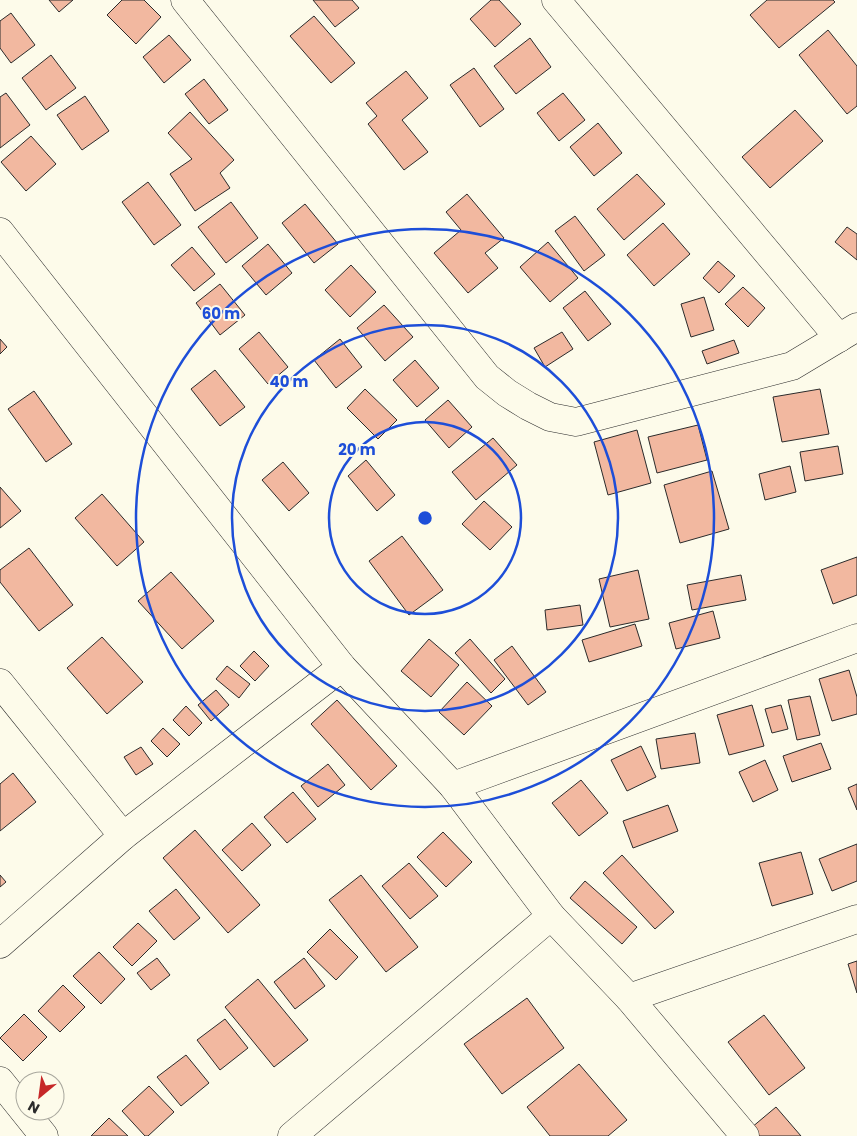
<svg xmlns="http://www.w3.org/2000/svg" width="857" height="1136" font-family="Poppins,sans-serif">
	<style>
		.building { fill: #f2b8a0; stroke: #2b2b2b }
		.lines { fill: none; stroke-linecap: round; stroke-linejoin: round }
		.street-casing { stroke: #2b2b2b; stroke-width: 29 }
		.street { stroke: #fdfbea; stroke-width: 28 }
		.ring { fill: none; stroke: #1d4ed8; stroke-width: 2.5 }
		.centre { fill: #1d4ed8; stroke: #fdfbea; stroke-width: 2.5 }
		.ring-label { font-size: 15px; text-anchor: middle; font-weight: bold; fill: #1d4ed8; stroke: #fdfbea; stroke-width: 4; stroke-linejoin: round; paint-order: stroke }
	</style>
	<rect width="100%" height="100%" fill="#fdfbea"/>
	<g class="building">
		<path d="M49,0H73L59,12Z"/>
		<path d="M122,0H144L161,17L136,44L107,15Z"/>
		<path d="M313,0H352L359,8L335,27Z"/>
		<path d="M491,0H499L521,24L495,47L470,19Z"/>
		<path d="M767,0H833L835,2L779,48L750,15Z"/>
		<path d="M11,13L35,45L11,63L0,48V21Z"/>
		<path d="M314,16L355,63L331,83L290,36Z"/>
		<path d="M828,30L857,66V106L847,114L799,55Z"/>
		<path d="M169,35L191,60L164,83L143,57Z"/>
		<path d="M530,38L551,67L516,94L494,66Z"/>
		<path d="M51,55L76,88L46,110L22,78Z"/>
		<path d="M474,68L504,109L480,127L450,85Z"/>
		<path d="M406,71L428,98L402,120L428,152L404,170L368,124L377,116L366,103Z"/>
		<path d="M204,79L228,110L209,124L185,94Z"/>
		<path d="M6,93L30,125L0,148V97Z"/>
		<path d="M563,93L585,120L559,141L537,113Z"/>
		<path d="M85,96L109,131L82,150L57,115Z"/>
		<path d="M795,110L823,141L770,188L742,157Z"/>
		<path d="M190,112L234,160L220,173L230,188L195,211L170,174L192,159L168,133Z"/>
		<path d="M598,123L622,153L594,176L570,147Z"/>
		<path d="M31,136L56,164L26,191L1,162Z"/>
		<path d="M637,174L665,204L624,240L597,209Z"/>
		<path d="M148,182L181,225L154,245L122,202Z"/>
		<path d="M467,194L504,238L485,253L498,268L468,293L434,253L461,230L446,212Z"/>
		<path d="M231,202L258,238L226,263L198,227Z"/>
		<path d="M305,204L338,244L314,263L282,223Z"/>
		<path d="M575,216L605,255L584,271L555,231Z"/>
		<path d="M663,223L690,254L654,286L627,255Z"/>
		<path d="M847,227L857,234V260L835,242Z"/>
		<path d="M548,242L578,278L550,302L520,267Z"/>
		<path d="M268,244L292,273L266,295L242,266Z"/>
		<path d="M192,247L215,274L194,291L171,265Z"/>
		<path d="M718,261L735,276L719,293L703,278Z"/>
		<path d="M351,265L376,292L350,317L325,290Z"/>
		<path d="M220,284L245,315L220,335L196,303Z"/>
		<path d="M743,287L765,308L748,327L725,304Z"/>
		<path d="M585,291L611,324L588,341L563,308Z"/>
		<path d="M704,297L714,330L691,337L681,304Z"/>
		<path d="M384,305L413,337L385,361L357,328Z"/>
		<path d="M259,332L288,367L268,384L239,349Z"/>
		<path d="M562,332L573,349L545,367L534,348Z"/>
		<path d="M0,339L7,347L0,354Z"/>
		<path d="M340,339L362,367L336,388L314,360Z"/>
		<path d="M734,340L739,353L707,364L702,351Z"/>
		<path d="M415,360L439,388L417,407L393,380Z"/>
		<path d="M215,370L245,407L220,426L191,389Z"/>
		<path d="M365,389L397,420L378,439L347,408Z"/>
		<path d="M820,389L829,434L782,442L773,397Z"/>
		<path d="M34,391L72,444L46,462L8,409Z"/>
		<path d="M448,400L472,427L449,448L425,420Z"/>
		<path d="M698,425L707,460L657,473L648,437Z"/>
		<path d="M637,430L651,483L608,495L594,442Z"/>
		<path d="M493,438L517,465L476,500L452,472Z"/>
		<path d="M838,446L843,474L805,481L800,452Z"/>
		<path d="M366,460L395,495L377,511L348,476Z"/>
		<path d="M283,462L309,493L289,511L262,480Z"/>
		<path d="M790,466L796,492L765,500L759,474Z"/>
		<path d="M712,471L729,529L680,543L664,485Z"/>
		<path d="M0,487L21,511L0,528Z"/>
		<path d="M102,494L144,542L117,566L75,518Z"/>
		<path d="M484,501L512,527L490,550L462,524Z"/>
		<path d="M402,536L443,590L409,615L369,561Z"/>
		<path d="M29,548L73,605L39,631L0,582V570Z"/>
		<path d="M857,557V595L833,604L821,570Z"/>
		<path d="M638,570L649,619L610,627L599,579Z"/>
		<path d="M171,572L214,621L182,649L138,601Z"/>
		<path d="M741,575L746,600L692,610L687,585Z"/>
		<path d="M580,605L583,625L547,630L545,610Z"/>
		<path d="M713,611L720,638L676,649L669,623Z"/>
		<path d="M635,624L642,646L589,662L582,640Z"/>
		<path d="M102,637L143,682L107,714L67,668Z"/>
		<path d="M429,639L459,665L431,697L401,671Z"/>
		<path d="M470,639L505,679L491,693L455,653Z"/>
		<path d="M512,646L546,692L528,705L494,660Z"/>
		<path d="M254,651L269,666L255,681L240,666Z"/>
		<path d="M227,666L250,684L239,698L216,679Z"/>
		<path d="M849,670L857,697V714L832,721L819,679Z"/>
		<path d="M467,682L492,706L464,735L439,712Z"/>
		<path d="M216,690L229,705L211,721L198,705Z"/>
		<path d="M810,696L820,735L797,740L788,700Z"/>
		<path d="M337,700L397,766L371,790L311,724Z"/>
		<path d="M752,705L764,746L729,755L717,715Z"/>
		<path d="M781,705L788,729L772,733L765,709Z"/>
		<path d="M186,706L202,723L189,736L173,720Z"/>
		<path d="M163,728L180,744L167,757L151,741Z"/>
		<path d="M695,733L700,763L661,769L656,739Z"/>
		<path d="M821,743L831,769L792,782L783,756Z"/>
		<path d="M641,746L656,777L627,791L611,760Z"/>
		<path d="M141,747L153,764L136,775L124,757Z"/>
		<path d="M765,760L778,790L753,802L739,772Z"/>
		<path d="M328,764L345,785L318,807L301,786Z"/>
		<path d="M13,773L36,802L0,831V784Z"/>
		<path d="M581,780L608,813L579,836L552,803Z"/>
		<path d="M857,784V810L848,788Z"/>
		<path d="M293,792L316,819L287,843L264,817Z"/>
		<path d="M668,805L678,831L633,848L623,821Z"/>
		<path d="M252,823L271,845L242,871L222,850Z"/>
		<path d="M195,830L260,905L228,933L163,858Z"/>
		<path d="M443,832L472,862L446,887L417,857Z"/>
		<path d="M857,844V881L832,891L819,859Z"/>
		<path d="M801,852L813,894L772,906L759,863Z"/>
		<path d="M622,855L674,912L655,929L603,873Z"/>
		<path d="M409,863L438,896L410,919L382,886Z"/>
		<path d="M0,875L6,882L0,887Z"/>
		<path d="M361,875L418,947L386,972L329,900Z"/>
		<path d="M585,881L637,927L622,944L570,898Z"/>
		<path d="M176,889L200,918L174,940L149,911Z"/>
		<path d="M138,923L157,941L132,966L113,947Z"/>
		<path d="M330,929L358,957L336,980L307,952Z"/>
		<path d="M99,952L125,979L101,1004L73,976Z"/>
		<path d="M157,958L170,975L151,990L137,973Z"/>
		<path d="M304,958L325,986L295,1009L274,982Z"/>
		<path d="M857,961V993L848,964Z"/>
		<path d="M258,979L308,1040L274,1067L225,1007Z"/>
		<path d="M63,985L85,1007L60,1032L38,1011Z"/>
		<path d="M527,998L564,1048L502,1094L464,1044Z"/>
		<path d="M24,1014L47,1037L23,1061L0,1038Z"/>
		<path d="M764,1015L805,1068L769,1095L728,1042Z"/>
		<path d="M225,1019L248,1048L220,1070L197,1040Z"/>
		<path d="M186,1055L209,1083L181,1106L157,1077Z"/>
		<path d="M579,1064L627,1120L608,1136H550L527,1107Z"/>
		<path d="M149,1086L174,1112L148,1136H145L122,1111Z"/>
		<path d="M776,1107L801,1136H757L751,1128Z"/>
		<path d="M109,1118L128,1136H91Z"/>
	</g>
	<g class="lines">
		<defs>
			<g id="street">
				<path d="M185,0L487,377L507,393L528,406L550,417L576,422L792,366L857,327"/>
				<path d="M556,0L839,338"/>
				<path d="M0,232L342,667L453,786L551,916L629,998L745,1136"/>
				<path d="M0,683L123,836"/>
				<path d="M453,786L857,638"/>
				<path d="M0,944L123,836L342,667"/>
				<path d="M629,998L857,919"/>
				<path d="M0,1081L44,1136"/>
				<path d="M292,1136L551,916"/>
			</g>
		</defs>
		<use href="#street" class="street-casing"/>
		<use href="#street" class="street"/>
	</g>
	<g class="ring">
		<circle cx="425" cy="518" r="96"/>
		<circle cx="425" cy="518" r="193"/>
		<circle cx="425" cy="518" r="289"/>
	</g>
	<circle cx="425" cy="518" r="8" class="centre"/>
	<g class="ring-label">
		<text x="221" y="319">60 m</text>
		<text x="289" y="387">40 m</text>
		<text x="357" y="455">20 m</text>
	</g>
	<g transform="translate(40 1096) rotate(209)"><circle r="24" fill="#fdfbea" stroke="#a9a89e"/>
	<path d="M0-4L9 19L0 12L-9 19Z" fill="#c62828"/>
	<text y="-8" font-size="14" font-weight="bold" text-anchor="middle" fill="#2b2b2b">N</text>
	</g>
</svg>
